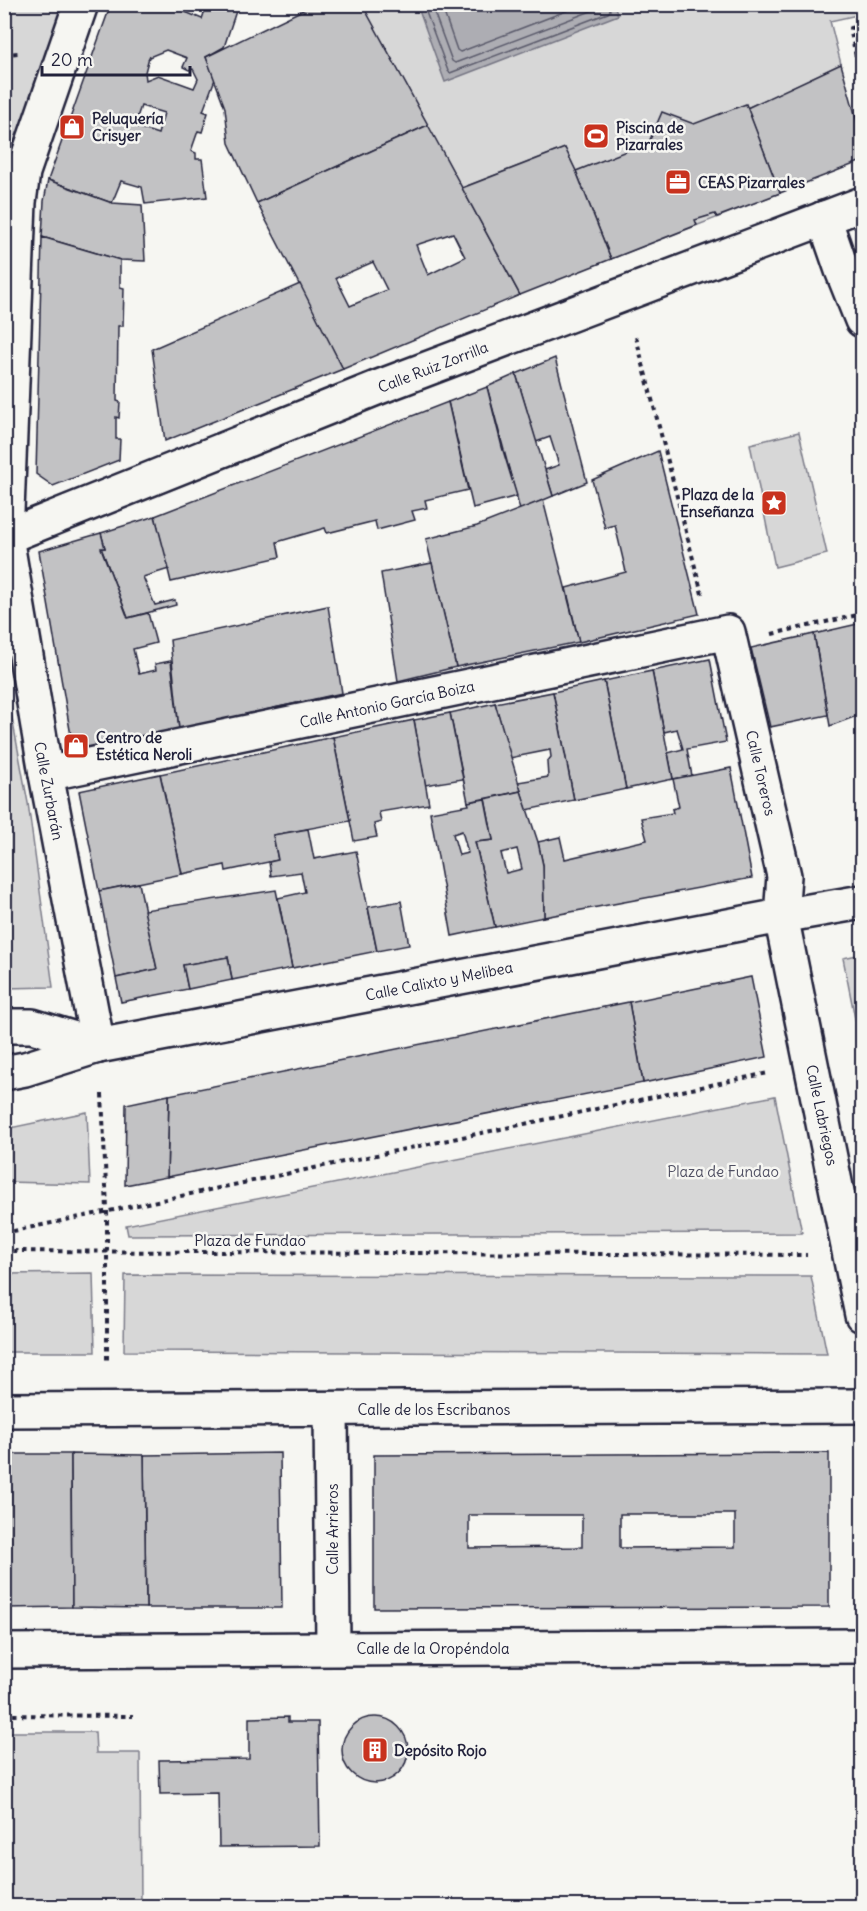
<svg xmlns="http://www.w3.org/2000/svg" width="867" height="1911" font-family="Delius,sans-serif">
	<style>
		.green { fill: #d7d7d7; stroke: #7c7c89; stroke-width: 1.5 }
		.water { fill: #adadb3; stroke: #757583; stroke-width: 1.5 }
		.lines { fill: none; stroke-linecap: round; stroke-linejoin: round }
		.shore { stroke: #5a5a6b; stroke-width: 1.5 }
		.building { fill: #c2c2c4; stroke: #22223b; stroke-width: 1.5; fill-rule: evenodd }
		.minor-casing { stroke: #22223b; stroke-width: 38 }
		.path { stroke: #22223b; stroke-width: 4; stroke-dasharray: 4.5 4.5; stroke-linecap: butt }
		.minor { stroke: #f6f6f2; stroke-width: 33 }
		.labels { text-anchor: middle; dominant-baseline: central; stroke-width: 5; stroke-linejoin: round; paint-order: stroke }
		.poi-label { font-size: 15px; font-weight: bold; fill: #22223b; stroke: #f6f6f2; text-anchor: start }
		.street-label { font-size: 15px; fill: #22223b; stroke: #f6f6f2 }
		.park-label { font-size: 15px; fill: #4f4f62; stroke: #f6f6f2 }
	</style>
	<rect width="100%" height="100%" fill="#f6f6f2"/>
	<filter id="ink" filterUnits="userSpaceOnUse"><feTurbulence type="fractalNoise" baseFrequency=".0167" numOctaves="2"/><feDisplacementMap in="SourceGraphic" scale="12" xChannelSelector="R" yChannelSelector="G"/><feConvolveMatrix kernelMatrix="1 2 1 2 8 2 1 2 1" color-interpolation-filters="sRGB"/></filter>
	<g filter="url(#ink)">
		<g class="green">
			<path d="M862,4V14L830,21L841,64L747,108L780,193L611,259L576,171L565,148L462,188L362,5Z"/>
			<path d="M4,5H63L5,176H4Z"/>
			<path d="M799,432L827,554L775,567L750,444Z"/>
			<path d="M4,675L28,803L53,987L5,988Z"/>
			<path d="M862,954V1054L843,958Z"/>
			<path d="M775,1096L802,1233L128,1235L126,1225Z"/>
			<path d="M87,1112L90,1184L5,1182V1129Z"/>
			<path d="M93,1273L95,1352H5V1274Z"/>
			<path d="M125,1275L811,1276L827,1354L124,1351Z"/>
			<path d="M5,1732H95L96,1753H140L141,1906H5Z"/>
		</g>
		<path class="water" d="M417,5H614L618,15L445,82Z"/>
		<g class="lines">
			<g class="shore">
				<path d="M423,4L448,71L450,73L608,13L610,11L609,4"/>
				<path d="M431,4L452,61L455,63L599,8L601,4"/>
				<path d="M441,4L457,50L460,52L584,4"/>
			</g>
		</g>
		<g class="building">
			<path d="M111,4H185L183,11L202,19L207,4H224V7L236,11L224,47L206,57L215,79L203,111L208,113L202,132L198,131L191,151L196,153V159H202L207,197L145,204L142,187L121,181L112,203L48,180ZM166,50L187,58L183,67L189,70L193,69L198,79L194,88L158,75L146,80L145,72L149,57ZM141,106L164,113L158,134L134,126Z"/>
			<path d="M315,4H362L428,125L257,203L229,143L225,108L206,57Z"/>
			<path d="M841,64L862,139V161L780,193L747,108Z"/>
			<path d="M746,104L780,193L717,217L715,214L695,220L697,225L611,259L576,171L649,142L662,112L694,124Z"/>
			<path d="M428,125L520,295L343,369L257,203ZM453,233L465,257L428,275L416,245ZM373,262L387,290L350,306L336,278Z"/>
			<path d="M565,148L576,171L611,259L520,295L462,188Z"/>
			<path d="M48,180L112,203L142,205L145,261L120,260L42,237L44,201Z"/>
			<path d="M42,237L120,260V287L124,288L123,326H118L117,401L120,402L119,418L116,417V439H120L119,460L53,486L36,474Z"/>
			<path d="M300,284L343,369L165,441L152,349Z"/>
			<path d="M555,358L587,482L553,496L545,470L559,465L550,437L536,442L516,374Z"/>
			<path d="M516,374L553,496L520,510L487,387Z"/>
			<path d="M487,387L502,447L517,496L473,508L448,402Z"/>
			<path d="M448,402L468,490L425,500L427,508L412,511L415,520L377,530L375,521L327,533L325,528L277,542L280,557L171,582L155,516Z"/>
			<path d="M658,451L699,614L579,642L566,588L626,572L615,525L605,528L592,480Z"/>
			<path d="M543,500L579,642L456,667L426,539L477,526Z"/>
			<path d="M155,516L169,569L143,577L155,605L175,600L176,605L128,618L101,548H105L101,533Z"/>
			<path d="M101,533L105,548H101L128,618L148,613L156,643L133,649L139,674L156,670L155,664L171,661L179,729L74,753L39,551Z"/>
			<path d="M432,563L456,667L398,681L381,573Z"/>
			<path d="M328,606L342,693L179,729L170,640Z"/>
			<path d="M862,623V714L830,726L814,634Z"/>
			<path d="M814,634L828,715L770,727L751,648Z"/>
			<path d="M710,659L726,742L687,749L692,776L673,779L668,753L683,749L677,729L664,732L652,671Z"/>
			<path d="M652,671L673,779L626,789L604,681Z"/>
			<path d="M604,681L626,789L574,800L553,692Z"/>
			<path d="M553,692L574,800L527,810L518,782L548,777L547,762L551,757L550,750L510,758L495,703Z"/>
			<path d="M495,703L521,791L468,802L450,713Z"/>
			<path d="M450,713L463,779L425,785L414,720Z"/>
			<path d="M414,720L429,804L379,812L381,822L374,824L377,837L354,841L333,737Z"/>
			<path d="M333,737L350,821L273,835L278,860L226,871L225,865L182,874L160,774Z"/>
			<path d="M731,768L752,878L544,917L543,865L538,842L560,837L565,859L647,840L641,818L673,813L672,809L679,807L673,779Z"/>
			<path d="M160,774L182,874L99,891L79,791Z"/>
			<path d="M521,791L538,842L543,865L544,917L495,927L475,842L493,840L485,799ZM517,849L522,869L506,873L501,853Z"/>
			<path d="M485,799L493,840L475,842L495,927L452,936L430,812L469,805L468,802ZM462,831L468,853L459,855L453,834Z"/>
			<path d="M308,829L314,859L356,851L377,951L292,968L278,898L305,892L301,872L271,876L269,862L278,860L273,835Z"/>
			<path d="M139,883L157,969L116,978L99,891Z"/>
			<path d="M276,890L292,968L232,980L228,957L183,965L188,989L121,1002L116,978L157,969L144,910Z"/>
			<path d="M401,901L409,945L377,951L368,907Z"/>
			<path d="M228,957L232,980L188,989L183,965Z"/>
			<path d="M751,977L767,1057L643,1083L629,1002Z"/>
			<path d="M629,1002L643,1083L167,1177L169,1095Z"/>
			<path d="M169,1095L167,1177L125,1185L126,1104Z"/>
			<path d="M280,1453L282,1608H146L144,1455Z"/>
			<path d="M829,1453V1607L374,1608V1455ZM620,1514H735V1547L620,1548ZM469,1515H582V1547L469,1548Z"/>
			<path d="M4,1454H71L72,1607L4,1608Z"/>
			<path d="M71,1454L144,1455L146,1608L72,1607Z"/>
			<path d="M288,1717V1722H318L320,1846L219,1847L218,1793L160,1794L159,1760L249,1759V1718Z"/>
			<circle cx="375" cy="1750" r="33"/>
			<path d="M862,1904V1906H242Z"/>
		</g>
		<g class="lines">
			<defs>
				<g id="minor">
					<path d="M81,4L23,172L19,202L6,537L46,774L98,1046"/>
					<path d="M824,218L842,270L862,320"/>
					<path d="M6,537L379,387L862,204"/>
					<path d="M46,774L728,632L784,876L781,916L862,1315"/>
					<path d="M4,1026H32L98,1046"/>
					<path d="M4,1073L25,1069L98,1046L781,916L862,902"/>
					<path d="M331,1409L333,1648"/>
					<path d="M4,1410L862,1406"/>
					<path d="M4,1651L862,1646"/>
				</g>
			</defs>
			<use href="#minor" class="minor-casing"/>
			<g class="path">
				<path d="M862,26L850,28L862,85"/>
				<path d="M4,54L19,53"/>
				<path d="M636,337L702,594"/>
				<path d="M772,634L862,614"/>
				<path d="M862,821L859,823L862,836"/>
				<path d="M102,1094L107,1210V1364"/>
				<path d="M4,1233L768,1073"/>
				<path d="M4,1251L807,1255"/>
				<path d="M4,1715L133,1716"/>
			</g>
			<use href="#minor" class="minor"/>
		</g>
	</g>
	<defs>
		<symbol id="shop-square" viewBox="-11 -11 22 22"><rect x="-9" y="-9" width="18" height="18" rx="4" fill="#c8321e" stroke="#f6f6f2"/><path d="M-5-2.5h2.3a2.7 3.5 0 0 1 5.4 0H5L5.5 6h-11ZM-1.5-2.5h3a1.5 2.3 0 0 0-3 0Z" fill="#fff"/></symbol>
		<symbol id="stadium-square" viewBox="-11 -11 22 22"><rect x="-9" y="-9" width="18" height="18" rx="4" fill="#c8321e" stroke="#f6f6f2"/><path d="M0-5a6.5 5 0 1 0 0 10a6.5 5 0 1 0 0-10ZM-3.5-1.8h7v3.6h-7Z" fill="#fff"/></symbol>
		<symbol id="office-square" viewBox="-11 -11 22 22"><rect x="-9" y="-9" width="18" height="18" rx="4" fill="#c8321e" stroke="#f6f6f2"/><path d="M-6-3h4V-5.5h4V-3h4V5H-6ZM-1-4.5V-3h2v-1.5ZM-6 0V1H6V0Z" fill="#fff"/></symbol>
		<symbol id="sight-square" viewBox="-11 -11 22 22"><rect x="-9" y="-9" width="18" height="18" rx="4" fill="#c8321e" stroke="#f6f6f2"/><path d="M0-6L1.8-2.2L6-1.7L2.9 1.2L3.7 5.4L0 3.3L-3.7 5.4L-2.9 1.2L-6-1.7L-1.8-2.2Z" fill="#fff"/></symbol>
		<symbol id="building-square" viewBox="-11 -11 22 22"><rect x="-9" y="-9" width="18" height="18" rx="4" fill="#c8321e" stroke="#f6f6f2"/><path d="M-4-6H4V6H1V3H-1V6H-4ZM-2.5-4.3h1.7v1.8h-1.7ZM.8-4.3h1.7v1.8H.8ZM-2.5-1h1.7V.8h-1.7ZM.8-1h1.7V.8H.8Z" fill="#fff"/></symbol>
	</defs>
	<g fill-rule="evenodd">
		<use href="#shop-square" x="57" y="112" width="30" height="30"/>
		<use href="#stadium-square" x="581" y="121" width="30" height="30"/>
		<use href="#office-square" x="663" y="167" width="30" height="30"/>
		<use href="#sight-square" x="759" y="488" width="30" height="30"/>
		<use href="#shop-square" x="61" y="731" width="30" height="30"/>
		<use href="#building-square" x="360" y="1735" width="30" height="30"/>
	</g>
	<g class="labels">
		<g class="poi-label">
			<text x="92" y="118">Peluquería<tspan x="92" dy="17">Crisyer</tspan></text>
			<text x="616" y="127">Piscina de<tspan x="616" dy="17">Pizarrales</tspan></text>
			<text x="698" y="182">CEAS Pizarrales</text>
			<text x="754" y="494" text-anchor="end">Plaza de la<tspan x="754" dy="17">Enseñanza</tspan></text>
			<text x="96" y="737">Centro de<tspan x="96" dy="17">Estética Neroli</tspan></text>
			<text x="394" y="1750">Depósito Rojo</text>
		</g>
		<g class="street-label">
			<text transform="translate(433 367) rotate(-21)">Calle Ruiz Zorrilla</text>
			<text transform="translate(387 704) rotate(-12)">Calle Antonio García Boiza</text>
			<text transform="translate(761 773) rotate(77)">Calle Toreros</text>
			<text transform="translate(49 791) rotate(79)">Calle Zurbarán</text>
			<text transform="translate(439 981) rotate(-11)">Calle Calixto y Melibea</text>
			<text transform="translate(822 1115) rotate(78)">Calle Labriegos</text>
			<text x="250" y="1240">Plaza de Fundao</text>
			<text x="434" y="1409">Calle de los Escribanos</text>
			<text transform="translate(332 1529) rotate(-90)">Calle Arrieros</text>
			<text x="433" y="1648">Calle de la Oropéndola</text>
		</g>
		<g class="park-label">
			<text x="723" y="1171">Plaza de Fundao</text>
		</g>
	</g>
	<rect width="867" height="1911" fill="none" stroke="#f6f6f2" stroke-width="24"/>
	<rect x="12" y="12" width="843" height="1887" fill="none" stroke="#22223b" stroke-width="2" filter="url(#ink)"/>
	<path d="M42 66v9h148v-9" fill="none" stroke="#22223b" stroke-width="3"/>
	<text x="51" y="66" font-size="18" fill="#22223b" stroke="#f6f6f2" stroke-width="4.5" paint-order="stroke">20 m</text>
</svg>
